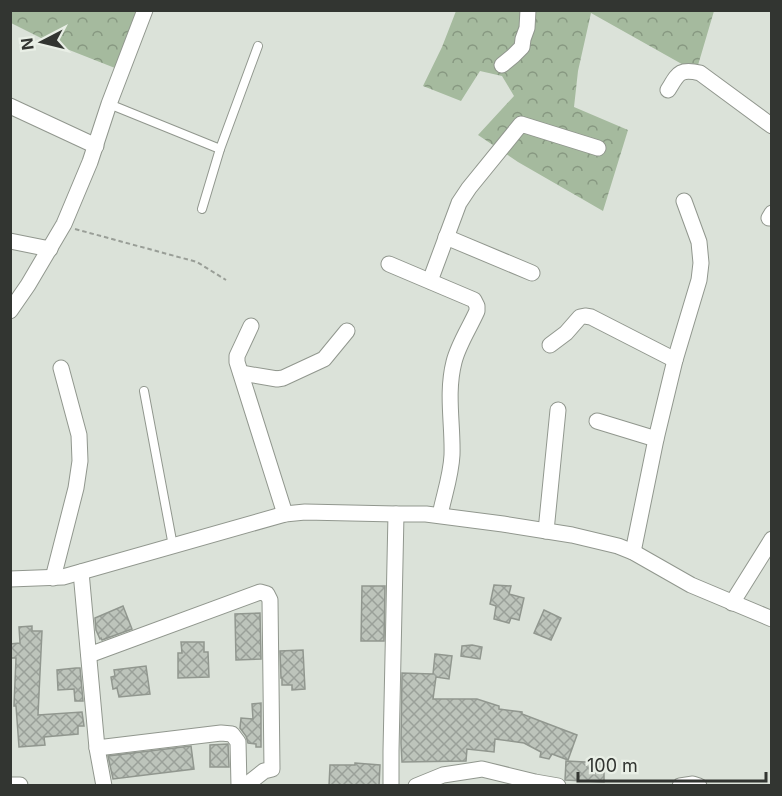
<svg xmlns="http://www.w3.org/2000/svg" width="782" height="796" font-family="Inter,sans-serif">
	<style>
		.forest { fill: url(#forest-crowns) }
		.building { fill: url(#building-cross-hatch); stroke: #91978f; stroke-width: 1.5 }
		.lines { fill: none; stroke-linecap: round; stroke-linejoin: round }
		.service-casing { stroke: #91978e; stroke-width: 10 }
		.minor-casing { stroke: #91978e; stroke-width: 17 }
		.path { stroke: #999e97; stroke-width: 2; stroke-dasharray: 4.5 3; stroke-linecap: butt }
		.service { stroke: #fff; stroke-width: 8 }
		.minor { stroke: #fff; stroke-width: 15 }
	</style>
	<defs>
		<pattern id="forest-crowns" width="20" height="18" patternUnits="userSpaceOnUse" patternTransform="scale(1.5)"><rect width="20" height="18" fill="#a5ba9e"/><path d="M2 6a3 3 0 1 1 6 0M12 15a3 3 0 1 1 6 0" fill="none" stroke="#879881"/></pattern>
		<pattern id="building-cross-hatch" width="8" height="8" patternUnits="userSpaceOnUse" patternTransform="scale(1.5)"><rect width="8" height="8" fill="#bdc4bb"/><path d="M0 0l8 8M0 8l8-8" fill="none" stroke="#9aa099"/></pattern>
	</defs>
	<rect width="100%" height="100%" fill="#dbe2d9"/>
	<g class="forest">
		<path d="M10,11H142L120,70L49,42L11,23Z"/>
		<path d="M456,11H714L696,72L591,13L578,71L574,107L628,130L603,211L518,162L478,135L514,96L502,76L480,71L461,101L423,86L442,47Z"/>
	</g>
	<g class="building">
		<path d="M494,585L511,586L509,594L524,598L519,620L511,618L509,623L494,619L496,606L490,604Z"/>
		<path d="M362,586H385L384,641H361Z"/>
		<path d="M123,606L132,629L102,640L101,638L100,639L96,630L95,618Z"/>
		<path d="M544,610L561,618L551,640L534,633Z"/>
		<path d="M260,613L261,659L236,660L235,614Z"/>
		<path d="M32,626V631H42L38,715L82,712L84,726H78V734L44,737L45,745L19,747L16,706H14L16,658H10V644L20,643L19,627Z"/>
		<path d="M181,642H204V652H208L209,677L178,678V653H182Z"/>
		<path d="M472,645L482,647L480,659L461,656L462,646Z"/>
		<path d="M303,650L305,689L292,690V685H282V678H281L280,651Z"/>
		<path d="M435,654L452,656L449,679L436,677L433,699H477L499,706V709L522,712V714L577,735L568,760L552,754L549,759L540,757L541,752L524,743L495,739L494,752L467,749L466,761L402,762L401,743L402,673L433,674Z"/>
		<path d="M146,666L150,694L119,697L117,688L113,689L111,677L115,676L114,670Z"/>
		<path d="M76,668H80L83,701H75L74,689L58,690L57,670Z"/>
		<path d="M261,703V747H256V744L248,743L246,736L240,728L241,718L253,719L252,704Z"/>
		<path d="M228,744L229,767H210V745Z"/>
		<path d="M191,746L194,769L113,779L108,756Z"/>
		<path d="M566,761L604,763V782L565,780Z"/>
		<path d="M355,763L380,765L379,786H329L330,765H355Z"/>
	</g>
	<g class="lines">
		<defs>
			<g id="service">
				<path d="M109,104L220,149"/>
				<path d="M202,209L220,149L258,46"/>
				<path d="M144,391L173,546"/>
			</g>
			<g id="minor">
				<path d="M502,65L513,56L522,47L523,39L527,28L528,10"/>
				<path d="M668,90C678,74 679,68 700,73L772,126"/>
				<path d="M10,106L96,146"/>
				<path d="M769,218L772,213"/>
				<path d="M446,237L532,273"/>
				<path d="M10,241L50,249"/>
				<path d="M389,264L474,300L477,306V311C470,327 458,345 454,362C446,393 453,425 452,455C451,476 444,495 440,515"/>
				<path d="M430,281L459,203L469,188L521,124L598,148"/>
				<path d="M10,311L28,285L64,224L90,162L109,104L145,10"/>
				<path d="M251,326L237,356V362L285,514"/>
				<path d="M550,345L566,333L580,317L585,316L591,317L675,360"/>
				<path d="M241,373L277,379L283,378L324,359L347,331"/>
				<path d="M597,421L656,439"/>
				<path d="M546,531L558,410"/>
				<path d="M633,552L656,439L675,360L699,280L701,263L699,242L684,201"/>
				<path d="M81,572L97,748L104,786"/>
				<path d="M53,578L76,488L80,461L79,435L61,368"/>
				<path d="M10,579L63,577L285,514L305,512L396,514H426L503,524L572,535L618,546L633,552L691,585L772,619"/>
				<path d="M732,603L772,539"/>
				<path d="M89,655L260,592L267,594L270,600L272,769L264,771L245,786"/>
				<path d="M97,748L221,733L232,734L238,742L239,786"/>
				<path d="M10,785H20"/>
				<path d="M391,786V751L396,514"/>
				<path d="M416,786L443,775L482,769L535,782L558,786"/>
				<path d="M680,786L693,784L699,786"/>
			</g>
		</defs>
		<use href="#service" class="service-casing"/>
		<use href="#minor" class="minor-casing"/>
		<path class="path" d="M75,229L197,262L226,280"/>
		<use href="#service" class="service"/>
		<use href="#minor" class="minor"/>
	</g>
	<rect width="782" height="796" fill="none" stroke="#323531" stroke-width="24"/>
	<g transform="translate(42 42) rotate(263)" stroke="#e9efe6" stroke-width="4.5" paint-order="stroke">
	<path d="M0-4.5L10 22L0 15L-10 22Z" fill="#323531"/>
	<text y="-9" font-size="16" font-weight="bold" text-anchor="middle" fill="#323531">N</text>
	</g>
	<path d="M578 772v9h188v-9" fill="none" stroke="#323531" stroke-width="3"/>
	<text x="587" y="772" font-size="18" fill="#323531" stroke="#e9efe6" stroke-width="4.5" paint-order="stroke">100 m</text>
</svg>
